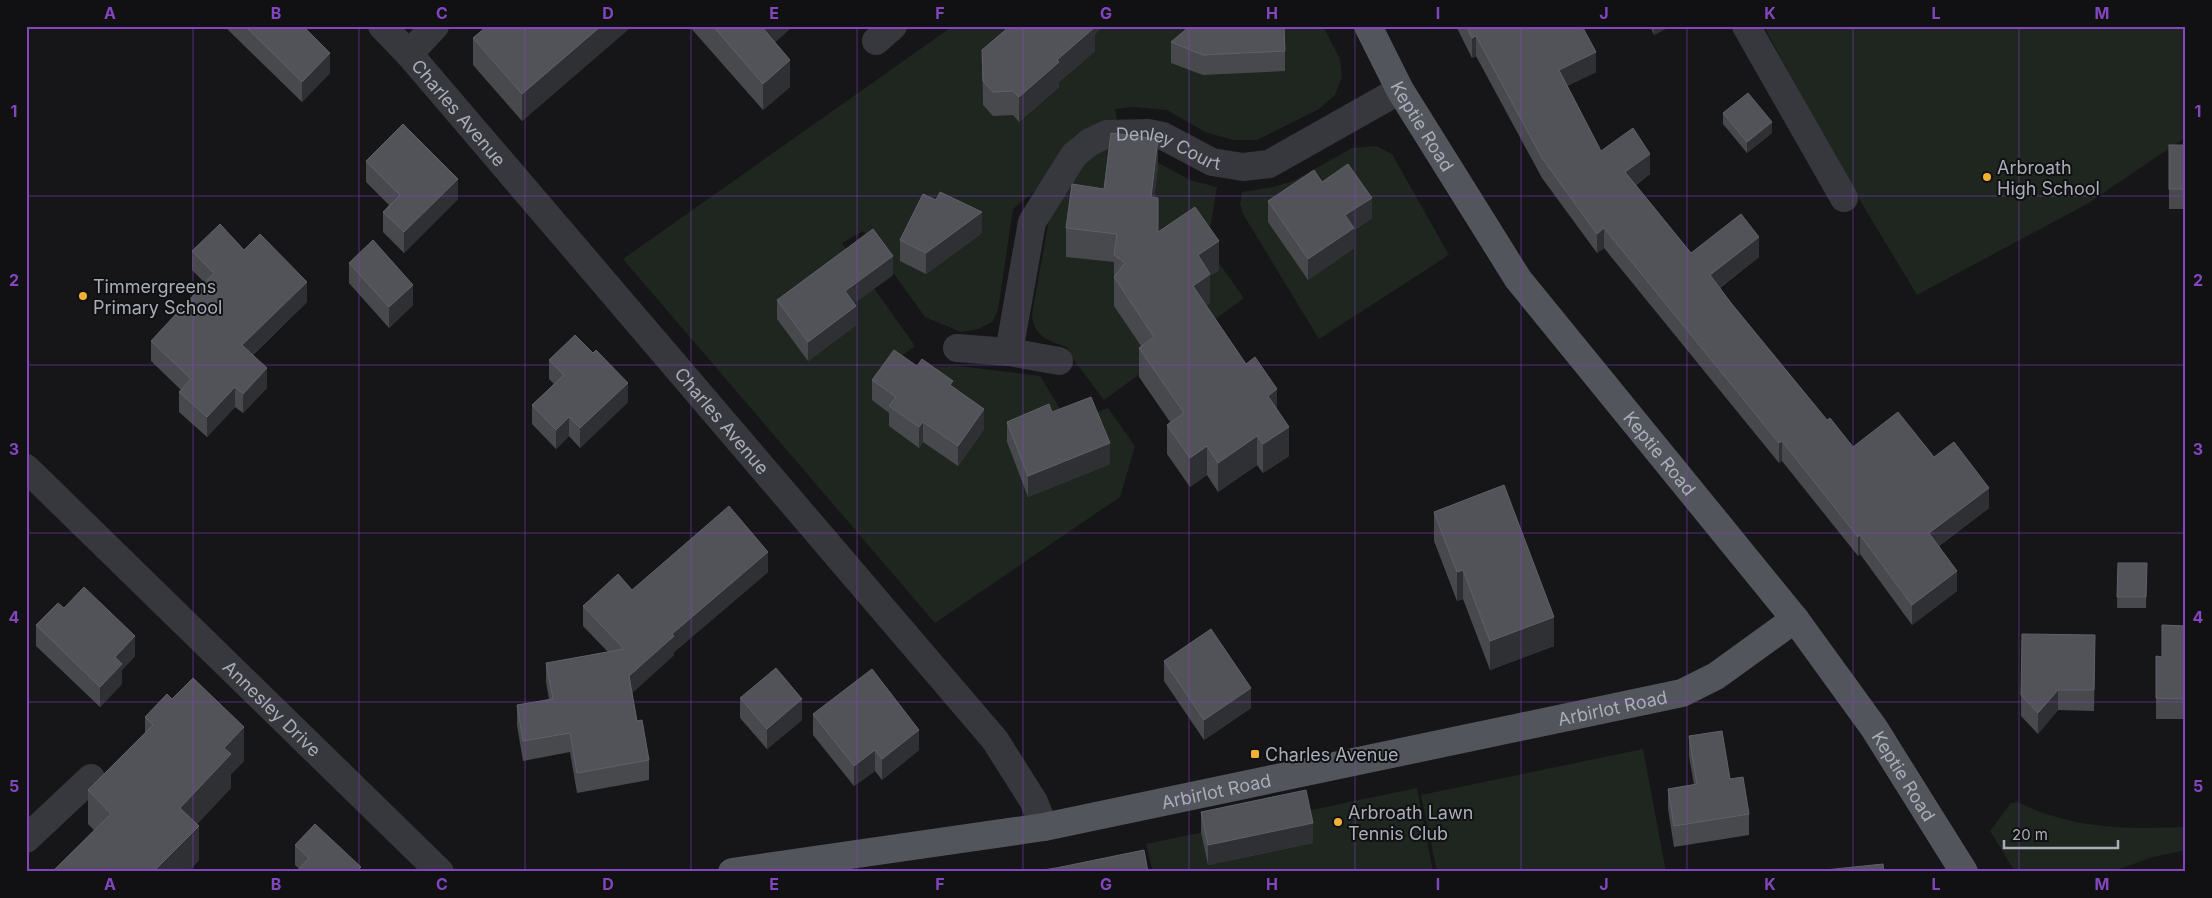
<svg xmlns="http://www.w3.org/2000/svg" width="2212" height="898" font-family="Inter,sans-serif">
	<style>
		.green { fill: #1e261f }
		.lines { fill: none; stroke-linecap: round; stroke-linejoin: round }
		.minor { stroke: #37383d; stroke-width: 28 }
		.major { stroke: #53555c; stroke-width: 28 }
		.wall { fill: #47494d }
		.shaded-wall { fill: #2f3033 }
		.building { fill: #525359; stroke: #5f6168 }
		.grid { fill: none; stroke: #8446be; stroke-width: 1; stroke-opacity: 0.55 }
		.poi-dot { fill: #f2b134; stroke: #111113; stroke-width: 2 }
		.labels { text-anchor: middle; dominant-baseline: central; stroke-width: 4; stroke-linejoin: round; paint-order: stroke }
		.street-label { font-size: 18px; fill: #a8adb8; stroke: #111113 }
		.poi-label { font-size: 18px; fill: #a8adb8; stroke: #111113; text-anchor: start }
		.neatline { fill: none; stroke: #8446be; stroke-width: 2 }
		.grid-label { font-size: 16px; text-anchor: middle; font-weight: bold; fill: #8446be }
	</style>
	<rect width="100%" height="100%" fill="#161618"/>
	<g class="green">
		<path d="M953,26H1323L1340,59L1342,77L1335,95L1319,109L1257,140H1233L1205,132L1167,110L1133,107L1115,109L1117,120L1093,129L1050,170L1035,191L1013,209L998,310L992,322L978,329L961,332L925,317L863,231L842,243L915,346L886,368L959,366L1040,376L1069,423L1108,408L1135,446L1120,497L935,623L623,259Z"/>
		<path d="M1764,26H2186V137L2087,204L1917,295L1829,149Z"/>
		<path d="M1376,146L1392,154L1449,255L1319,339L1243,214L1240,204L1242,192L1273,187L1293,181L1352,148Z"/>
		<path d="M1107,147L1155,161L1190,180L1217,187L1210,229L1211,252L1244,298L1104,400L1073,359L1067,347C1048,341 1033,336 1032,314L1051,208L1090,155Z"/>
		<path d="M1643,749L1666,872H1437L1421,795Z"/>
		<path d="M1417,788L1433,872H1153L1146,844Z"/>
		<path d="M2017,802C2073,829 2125,829 2186,827V850L2153,857L2111,872H2015L1990,831L2011,803Z"/>
	</g>
	<g class="lines">
		<g class="minor">
			<path id="s1" d="M382,26L409,54L995,740L1034,802L1044,827"/>
			<path d="M1746,26L1844,198"/>
			<path d="M876,41L893,26"/>
			<path d="M409,54L435,26"/>
			<path d="M957,348L1009,352L1059,361"/>
			<path id="s2" d="M1009,352L1032,222L1074,155L1090,142L1107,134L1148,133L1163,136L1212,162L1243,167L1269,164L1400,90"/>
			<path id="s3" d="M26,468L440,872"/>
			<path d="M26,839L91,778"/>
		</g>
		<g class="major">
			<path id="s4" d="M1368,26L1400,90L1518,279L1795,619L1874,728L1964,872"/>
			<path id="s5" d="M732,872L1044,827L1682,693L1716,676L1795,619"/>
		</g>
	</g>
	<g class="wall">
		<path d="M224,26H303L330,73L302,102Z"/>
		<path d="M632,26L522,121L473,65V38Z"/>
		<path d="M689,26H793L775,42L790,87L763,110Z"/>
		<path d="M1010,26H1103L1095,34V51L1059,82V87L1019,122L1013,115L993,116L983,105L982,50Z"/>
		<path d="M1456,26H1582L1596,72L1567,86L1601,151L1650,174L1636,185L1691,253L1759,257L1720,288L1731,303L1827,420L1853,447L1934,457L1989,508L1939,546L1957,591L1912,625L1860,554L1858,556L1782,461L1779,463L1604,248L1597,253L1542,178L1476,56L1472,58Z"/>
		<path d="M1650,26H1671L1654,35Z"/>
		<path d="M1171,42L1285,51V71L1203,75L1171,63Z"/>
		<path d="M1723,113L1772,133L1747,153L1723,124Z"/>
		<rect x="2169" y="145" width="17" height="64"/>
		<path d="M366,161L458,199L404,253L383,232V212L389,205L366,182Z"/>
		<path d="M1158,168L1154,197L1158,232L1219,270L1210,276V303L1206,306L1277,409L1289,456L1263,473L1257,465L1218,492L1207,475L1190,487L1167,454V425L1170,422L1139,377V348L1141,346L1114,306V262L1066,257V228L1104,189Z"/>
		<path d="M1322,182L1372,218L1354,230V248L1308,280L1268,222V201Z"/>
		<path d="M982,233L926,274L900,261V240Z"/>
		<path d="M244,250L307,302L253,355L267,388L243,413L235,407L207,437L179,412V392L181,390L151,361V341L205,283L192,270V251Z"/>
		<path d="M349,263L413,305L389,328L349,283Z"/>
		<path d="M893,275L854,303L856,325L808,361L777,319V300Z"/>
		<path d="M549,360L628,402L580,448L569,436L556,449L532,424V405L554,384L549,379Z"/>
		<path d="M917,366L953,387L984,429L958,466L923,442L919,448L889,426V413L872,400V380Z"/>
		<path d="M1052,412L1110,464L1028,497L1007,442V422Z"/>
		<path d="M1434,512L1554,646L1490,670L1463,599L1457,601L1434,541Z"/>
		<path d="M2118,563H2147L2146,608H2117Z"/>
		<path d="M768,572L674,652V655L632,693L637,721L649,760V780L577,793L570,752L523,761L517,725V705L549,699L546,682V663L608,652L583,626V606L632,590Z"/>
		<path d="M64,608L135,656L122,670V684L100,707L36,646V625Z"/>
		<path d="M2186,626V719H2156V656L2162,657Z"/>
		<path d="M2095,655L2094,711L2058,710L2038,734L2021,716V695Z"/>
		<path d="M1164,661L1251,708L1204,740L1164,681Z"/>
		<path d="M740,698L802,720L767,749L740,718Z"/>
		<path d="M813,714L919,750L882,780L875,771L854,786L813,735Z"/>
		<path d="M145,717L244,761L231,774V788L197,824L199,860L188,872H52L94,830L88,824V790L145,733Z"/>
		<path d="M1689,736L1730,779L1749,814V835L1674,847L1668,809V789L1694,785L1689,756Z"/>
		<path d="M1201,812L1313,843L1208,865L1201,832Z"/>
		<path d="M295,845L361,872L299,869L295,865Z"/>
	</g>
	<g class="shaded-wall">
		<path d="M601,26H632L522,121V94Z"/>
		<path d="M763,26H793L762,54V27Z"/>
		<path d="M1086,26H1103L1095,34V51L1059,82V87L1019,122V97L1057,60Z"/>
		<path d="M1654,26H1671L1654,35Z"/>
		<path d="M1476,36V56L1472,58V38Z"/>
		<path d="M1596,52V72L1559,90V70Z"/>
		<path d="M330,53V73L302,102V82Z"/>
		<path d="M790,60V87L763,110V84Z"/>
		<path d="M1772,122V133L1747,153V142Z"/>
		<path d="M1158,139V168L1151,226V197Z"/>
		<path d="M1650,154V174L1625,192V172Z"/>
		<path d="M458,179V199L404,253V232Z"/>
		<path d="M1372,198V218L1354,230V248L1308,280V259L1345,215Z"/>
		<path d="M982,212V233L926,274V253Z"/>
		<path d="M1604,228V248L1597,253V234Z"/>
		<path d="M1759,237V257L1710,295V275Z"/>
		<path d="M1219,241V270L1210,276V303L1193,315V286L1198,255Z"/>
		<path d="M893,256V275L845,310V291Z"/>
		<path d="M307,282V302L242,365V345Z"/>
		<path d="M413,285V305L389,328V307Z"/>
		<path d="M856,306V325L808,361V342Z"/>
		<path d="M267,368V388L243,413V394Z"/>
		<path d="M628,383V402L580,448V428Z"/>
		<path d="M235,387V407L207,437V417Z"/>
		<path d="M1277,389V418L1268,396Z"/>
		<path d="M984,409V429L958,466V446Z"/>
		<path d="M569,417V436L556,449V430Z"/>
		<path d="M923,422V442L919,448V427Z"/>
		<path d="M1289,427V456L1263,473V444Z"/>
		<path d="M1257,436V465L1218,492V463Z"/>
		<path d="M1782,441V461L1779,463V443Z"/>
		<path d="M1110,443V464L1028,497V476Z"/>
		<path d="M1207,446V475L1190,487V458Z"/>
		<path d="M1989,488V508L1929,553V533Z"/>
		<path d="M1860,535V554L1858,556V537Z"/>
		<path d="M768,552V572L674,652V655L629,696V676L672,634Z"/>
		<path d="M1463,570V599L1457,601V572Z"/>
		<path d="M1957,571V591L1912,625V605Z"/>
		<path d="M1554,617V646L1490,670V641Z"/>
		<path d="M135,636V656L122,670V684L100,707V687L115,657Z"/>
		<path d="M1251,688V708L1204,740V720Z"/>
		<path d="M2058,690V710L2038,734V713Z"/>
		<path d="M802,699V720L767,749V729Z"/>
		<path d="M244,727V761L231,774V788L180,842V808L224,748Z"/>
		<path d="M919,730V750L882,780V759Z"/>
		<path d="M875,750V771L854,786V766Z"/>
		<path d="M1313,823V843L1208,865V845Z"/>
		<path d="M199,826V860L188,872H153Z"/>
	</g>
	<g class="building">
		<path d="M245,26H303L330,53L302,82Z"/>
		<path d="M487,26H601L522,94L473,38Z"/>
		<path d="M713,26H763L762,27L790,60L763,84Z"/>
		<path d="M1010,26H1094L1095,27L1057,60L1059,62L1019,97L1013,91L993,92L983,81L982,50Z"/>
		<path d="M1190,26H1284L1285,51L1203,55L1171,42Z"/>
		<path d="M1466,26H1582L1596,52L1559,70L1601,151L1633,128L1650,154L1625,172L1691,253L1741,214L1759,237L1710,275L1731,303L1827,420L1830,418L1853,447L1898,412L1934,457L1954,442L1989,488L1929,533L1957,571L1912,605L1860,535L1858,537L1782,441L1779,443L1604,228L1597,234L1542,158L1476,36L1472,38Z"/>
		<path d="M1748,93L1772,122L1747,142L1723,113Z"/>
		<path d="M403,124L458,179L404,232L383,212L400,195L366,161Z"/>
		<path d="M1111,133L1158,139L1151,197L1158,198V232L1195,207L1219,241L1198,255L1210,274L1193,286L1246,364L1255,357L1277,389L1268,396L1289,427L1263,444L1257,436L1218,463L1207,446L1190,458L1167,425L1184,413L1139,348L1154,337L1114,277L1125,263L1114,255L1117,234L1066,228L1072,184L1104,189Z"/>
		<rect x="2169" y="145" width="17" height="44"/>
		<path d="M1348,164L1372,198L1345,215L1354,228L1308,259L1268,201L1314,170L1322,182Z"/>
		<path d="M940,192L982,212L926,253L900,240L923,194L936,200Z"/>
		<path d="M220,224L244,250L260,234L307,282L242,345L267,368L243,394L235,387L207,417L179,392L191,379L151,341L214,273L192,251Z"/>
		<path d="M873,229L893,256L845,291L856,306L808,342L777,300Z"/>
		<path d="M373,240L413,285L389,307L349,263Z"/>
		<path d="M575,335L593,353L596,350L628,383L580,428L569,417L556,430L532,405L564,375L549,360Z"/>
		<path d="M894,350L917,366L922,359L953,381L950,385L984,409L958,446L923,422L919,427L889,406L896,397L872,380Z"/>
		<path d="M1091,397L1110,443L1028,476L1007,422L1049,404L1052,412Z"/>
		<path d="M1504,485L1554,617L1490,641L1463,570L1457,572L1434,512Z"/>
		<path d="M729,506L768,552L672,634L674,636L629,676L637,721L642,720L649,760L577,773L570,733L523,741L517,705L553,699L546,663L624,649L583,606L618,574L632,590Z"/>
		<path d="M2118,563H2147L2146,597H2117Z"/>
		<path d="M84,587L135,636L115,657L122,664L100,687L36,625L58,603L64,608Z"/>
		<path d="M2162,625L2186,626V699L2156,698V656L2162,657Z"/>
		<path d="M1211,629L1251,688L1204,720L1164,661Z"/>
		<path d="M2022,634L2095,635L2094,690H2058L2038,713L2021,695Z"/>
		<path d="M776,668L802,699L767,729L740,698Z"/>
		<path d="M872,669L919,730L882,759L875,750L854,766L813,714Z"/>
		<path d="M193,678L244,727L224,748L231,754L180,808L199,826L153,872H52L111,814L88,790L153,725L145,717L167,694L172,699Z"/>
		<path d="M1722,731L1730,779L1743,777L1749,814L1674,826L1668,789L1697,784L1689,736Z"/>
		<path d="M1306,790L1313,823L1208,845L1201,812Z"/>
		<path d="M315,824L361,867L356,872H296L309,858L295,845Z"/>
		<path d="M1144,850L1148,872H1030L1056,868Z"/>
		<path d="M1883,864L1884,872H1825V870Z"/>
	</g>
	<path class="grid" d="M193,26V872M359,26V872M525,26V872M691,26V872M857,26V872M1023,26V872M1189,26V872M1355,26V872M1521,26V872M1687,26V872M1853,26V872M2019,26V872M26,196H2186M26,365H2186M26,533H2186M26,702H2186"/>
	<g class="poi-dot">
		<circle cx="1987" cy="177" r="5"/>
		<circle cx="83" cy="296" r="5"/>
		<rect x="1250" y="749" width="10" height="10" rx="2.5"/>
		<circle cx="1338" cy="822" r="5"/>
	</g>
	<g class="labels">
		<g class="street-label">
			<text stroke="none"><textPath href="#s1" startOffset="116">Charles Avenue</textPath></text>
			<text stroke="none"><textPath href="#s4" startOffset="114">Keptie Road</textPath></text>
			<text stroke="none"><textPath href="#s2" startOffset="315">Denley Court</textPath></text>
			<text stroke="none"><textPath href="#s1" startOffset="521">Charles Avenue</textPath></text>
			<text stroke="none"><textPath href="#s4" startOffset="519">Keptie Road</textPath></text>
			<text stroke="none"><textPath href="#s3" startOffset="344">Annesley Drive</textPath></text>
			<text stroke="none"><textPath href="#s5" startOffset="896">Arbirlot Road</textPath></text>
			<text stroke="none"><textPath href="#s4" startOffset="924">Keptie Road</textPath></text>
			<text stroke="none"><textPath href="#s5" startOffset="491">Arbirlot Road</textPath></text>
		</g>
		<g class="poi-label">
			<text x="1997" y="167">Arbroath<tspan x="1997" dy="21">High School</tspan></text>
			<text x="93" y="286">Timmergreens<tspan x="93" dy="21">Primary School</tspan></text>
			<text x="1265" y="754">Charles Avenue</text>
			<text x="1348" y="812">Arbroath Lawn<tspan x="1348" dy="21">Tennis Club</tspan></text>
		</g>
	</g>
	<rect width="2212" height="898" fill="none" stroke="#111113" stroke-width="55"/>
	<path d="M2004 840v8h114v-8" fill="none" stroke="#a8adb8" stroke-width="2.5"/>
	<text x="2012" y="840" font-size="15" fill="#a8adb8" stroke="#111113" stroke-width="4" paint-order="stroke">20 m</text>
	<rect x="28" y="28" width="2156" height="842" class="neatline"/>
	<g class="grid-label">
		<text x="110" y="19">A</text>
		<text x="276" y="19">B</text>
		<text x="442" y="19">C</text>
		<text x="608" y="19">D</text>
		<text x="774" y="19">E</text>
		<text x="940" y="19">F</text>
		<text x="1106" y="19">G</text>
		<text x="1272" y="19">H</text>
		<text x="1438" y="19">I</text>
		<text x="1604" y="19">J</text>
		<text x="1770" y="19">K</text>
		<text x="1936" y="19">L</text>
		<text x="2102" y="19">M</text>
		<text x="14" y="117">1</text>
		<text x="2198" y="117">1</text>
		<text x="14" y="286">2</text>
		<text x="2198" y="286">2</text>
		<text x="14" y="455">3</text>
		<text x="2198" y="455">3</text>
		<text x="14" y="623">4</text>
		<text x="2198" y="623">4</text>
		<text x="14" y="792">5</text>
		<text x="2198" y="792">5</text>
		<text x="110" y="890">A</text>
		<text x="276" y="890">B</text>
		<text x="442" y="890">C</text>
		<text x="608" y="890">D</text>
		<text x="774" y="890">E</text>
		<text x="940" y="890">F</text>
		<text x="1106" y="890">G</text>
		<text x="1272" y="890">H</text>
		<text x="1438" y="890">I</text>
		<text x="1604" y="890">J</text>
		<text x="1770" y="890">K</text>
		<text x="1936" y="890">L</text>
		<text x="2102" y="890">M</text>
	</g>
</svg>
